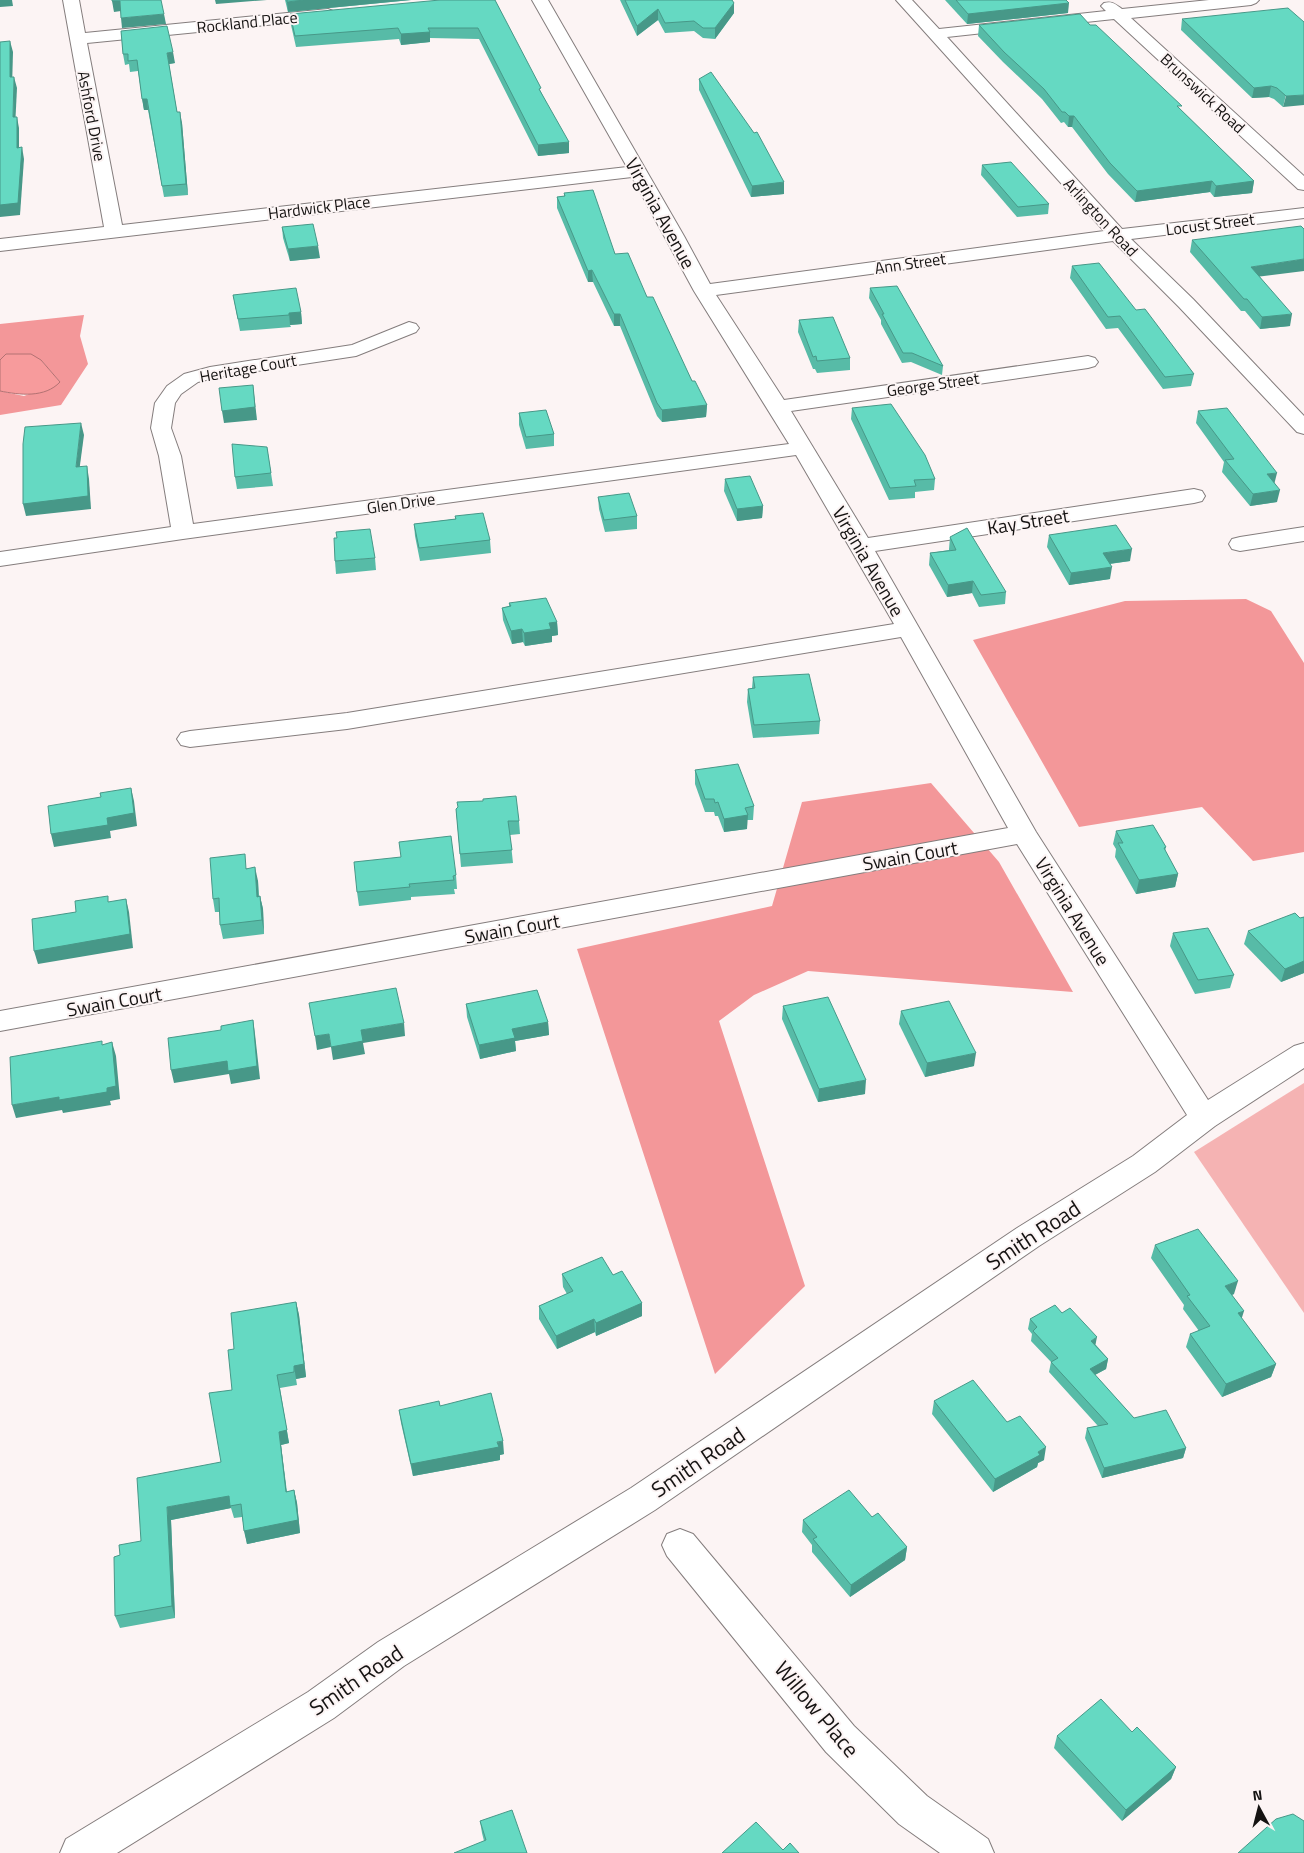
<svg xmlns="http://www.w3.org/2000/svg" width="1304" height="1853" font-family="'Titillium Web',sans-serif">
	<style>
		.green { fill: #f5b3b3 }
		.forest { fill: #f39799 }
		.water { fill: #f79b9c; stroke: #b37273 }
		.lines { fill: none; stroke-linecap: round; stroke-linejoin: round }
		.minor-casing { stroke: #847d7d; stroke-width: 2 }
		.minor { fill: #fff; fill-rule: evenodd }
		.wall { fill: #57bba7 }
		.shaded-wall { fill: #479888 }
		.building { fill: #65d9c2; stroke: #479888 }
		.labels { text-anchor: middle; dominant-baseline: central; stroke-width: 4; stroke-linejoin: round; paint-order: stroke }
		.far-street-label { font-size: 16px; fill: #151312; stroke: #fcf4f4 }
		.street-label { font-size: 19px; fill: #151312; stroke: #fcf4f4 }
		.near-street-label { font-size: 22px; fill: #151312; stroke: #fcf4f4 }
	</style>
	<rect width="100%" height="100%" fill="#fcf4f4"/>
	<path class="green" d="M1304,1083V1313L1194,1152Z"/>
	<g class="forest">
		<path d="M84,315L80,336L88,364L61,405L0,415V391L24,396L60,382L41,360L7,354L0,360V324Z"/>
		<path d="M1246,599L1271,611L1304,663V852L1253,861L1202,807L1079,827L973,640L1125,601Z"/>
		<path d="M931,783L999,862L1073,992L808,971L754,995L719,1021L805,1286L715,1374L577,949L772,906L802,802Z"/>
	</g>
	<path class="water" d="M6,354H31L41,360L60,382C45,398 20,395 0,391V360Z"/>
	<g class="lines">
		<defs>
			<g id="minor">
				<path d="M63,0H79L85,33L328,9L333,11L336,14L333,17L328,19L87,43L122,225L627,167L532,0H548L684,236L710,284L1104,231L896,0H912L939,29L1106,11L1101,6L1104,3C1112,1 1115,4 1122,9L1209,0H1259L1256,3L1251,5L1131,18L1304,176V190L1298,189L1114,19L947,37L1122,229L1304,208V218L1131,239L1193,299L1304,416V434L1297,432L1179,307L1113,241L716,295L784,400L1088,356L1095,358L1098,362L1095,366L1088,368L791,411L868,538L1194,489L1202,491L1205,496L1202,501L1194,503L875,551L1036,832L1208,1100L1294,1046L1304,1043V1068L1215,1126L1155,1172L1039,1246L655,1510L404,1666L334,1718L117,1853H60L66,1839L308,1692L378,1642L631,1488L1017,1228L1133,1156L1187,1115L1017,844L0,1031V1011L1008,828L901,637L347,729L190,747L181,745L177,739L181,733L190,731L347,713L894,624L796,455L183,539L0,566V552L171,527L159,456L151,428L155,403L167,386L184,374L210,367L352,345L409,322L416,324L419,328L416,332L356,356L218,377L198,382L181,394L175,403L171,428L181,456L193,524L789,444L694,291L632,177L0,251V239L104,227Z"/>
				<path d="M1304,527V541L1240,551L1232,549L1229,544L1232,539L1240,537Z"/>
				<path d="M680,1529L693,1534L854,1726L927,1796L988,1839L994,1853H940L899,1824L826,1752L667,1556L662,1545L667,1534Z"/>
			</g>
		</defs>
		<use href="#minor" class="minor-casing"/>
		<use href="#minor" class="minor"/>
	</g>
	<g class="wall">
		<path d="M285,0H411L288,12Z"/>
		<path d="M495,0L542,94L569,153L538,156L479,39L430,38V42L401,45L399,39L296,47L291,25L290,14Z"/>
		<path d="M620,0H732L734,13L715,39L703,38L694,31L665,33L658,20L637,36Z"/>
		<path d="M945,0H1066L1068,13L967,24Z"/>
		<path d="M1182,19L1304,22L1283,107L1274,99L1269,97L1252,98L1181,30Z"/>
		<path d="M979,25H1090L1181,110L1254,181L1252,193L1214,197L1210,192L1135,202L1108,174L1072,127H1068L1064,122L1061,123L1042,99L1003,62L978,36Z"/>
		<path d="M121,31L175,63L169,64L177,112L182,123L188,195L164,197L148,110H144L138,71L130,72L129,64L125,65L123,54Z"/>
		<path d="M699,79L754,133L784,194L751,197L699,90Z"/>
		<path d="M982,165L1049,204L1048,214L1017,217L981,175Z"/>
		<path d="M564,193L615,254L647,297L692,381L707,405L706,417L662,422L657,416L620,326H614L593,282H588L557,208V197L564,196Z"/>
		<path d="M282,227L320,258L290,261L283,238Z"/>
		<path d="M1192,240L1260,277L1290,326L1260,329L1245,311H1241L1190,252Z"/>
		<path d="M1072,266L1194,374L1191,386L1163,389L1118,328L1106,329L1070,278Z"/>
		<path d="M870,288L943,366L942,375L911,362L902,363L881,324V320L869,298Z"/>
		<path d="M233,295L301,312L302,324L290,325L291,327L240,331Z"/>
		<path d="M799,320L850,358V370L817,373L815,369H813L798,332Z"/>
		<path d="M852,408L935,479L934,490L915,492V498L889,500L851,419Z"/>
		<path d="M1198,411L1277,502L1250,506L1222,472L1224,462L1196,423Z"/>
		<path d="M519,413L554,434V446L526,449L519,425Z"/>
		<path d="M267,447L273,486L237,489L235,477Z"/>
		<path d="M725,479L763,506L762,518L737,521L724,491Z"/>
		<path d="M598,497L637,516V529L605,532L599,509Z"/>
		<path d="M455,516L490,540L491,553L420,561L415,536L414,524L455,519Z"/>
		<path d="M1049,535L1130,561L1110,564V579L1069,585L1047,547Z"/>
		<path d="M950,537L1006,592L1005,604L979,607L972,593L947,597L929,565L930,553L949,550V549Z"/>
		<path d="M375,558L376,570L336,574L335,561Z"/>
		<path d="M509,603L557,622L558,635L552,636V642L525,646L523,642L512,644L503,620L502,608L509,606Z"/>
		<path d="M753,677L820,721L819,734L753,738L747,702L748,689L752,688Z"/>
		<path d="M695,770L754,806L753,820H747V829L724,832L718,816H715L714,812H705L695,784Z"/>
		<path d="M456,809L519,821L520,834L510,835L513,863L461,867Z"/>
		<path d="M1116,831L1166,847L1165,851L1178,874L1175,887L1136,894L1115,857L1116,849L1113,844Z"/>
		<path d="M247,868L258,881L259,896H260L263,909L264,934L223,939L220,925V912H215L213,899Z"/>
		<path d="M456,875L457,889H454L455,894L411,897V900L359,906L357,892Z"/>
		<path d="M1304,917V973L1281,982L1244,944L1248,931Z"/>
		<path d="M1173,933L1234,975L1230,988L1195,994L1170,946Z"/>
		<path d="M466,1004L548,1022L549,1035L515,1041L516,1051L480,1059L467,1017Z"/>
		<path d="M783,1006L865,1094L818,1102L782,1019Z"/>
		<path d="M901,1011L974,1066L925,1077L899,1024Z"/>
		<path d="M1155,1245L1234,1294L1232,1295L1242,1319L1276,1364L1271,1377L1222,1397L1186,1347L1190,1334L1199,1331L1183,1309L1184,1305L1151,1258Z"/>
		<path d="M562,1274L613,1275L642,1303V1316L596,1336L595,1332L557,1349L539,1319V1306L567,1294L563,1287Z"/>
		<path d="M296,1302L299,1315L306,1377L296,1379L297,1385L280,1388L289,1443L281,1445L287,1492L294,1490L297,1503L300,1533L247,1544L242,1517L234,1518L231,1508L171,1520L175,1618L120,1628L115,1616L120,1555L141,1541L221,1462L232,1390L234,1349Z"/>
		<path d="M1030,1319L1096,1345L1108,1359L1106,1369L1095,1375L1134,1418L1186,1448L1183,1458L1102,1478L1085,1438L1087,1428L1098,1426L1049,1372L1051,1362L1031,1341L1032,1334L1028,1329Z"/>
		<path d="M934,1401L1007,1422L1044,1460L1038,1463L1037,1467L993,1492L932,1414Z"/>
		<path d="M399,1410L504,1454L500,1455V1460L413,1476L401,1423Z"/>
		<path d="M872,1517L907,1547L905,1560L850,1597L812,1552V1545L802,1532L803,1520Z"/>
		<path d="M1132,1732L1176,1767L1171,1779L1122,1821L1054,1748L1057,1736Z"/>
		<path d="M480,1821L527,1853L484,1841L482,1833Z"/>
	</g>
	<g class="shaded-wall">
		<path d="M0,0H12L13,6L0,7Z"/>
		<path d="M215,0H267L216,4Z"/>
		<path d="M304,0H411L288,12L287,2Z"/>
		<path d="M112,1H120L121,11L114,12Z"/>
		<path d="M734,3V13L715,39V28Z"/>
		<path d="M1069,3L1068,13L967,24L968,14Z"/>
		<path d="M658,9V20L637,36V26Z"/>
		<path d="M164,14L166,24L122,28L121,18Z"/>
		<path d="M430,32V42L401,45V34Z"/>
		<path d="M10,41L13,52L12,88L10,77Z"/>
		<path d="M173,52L175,63L169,64L167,53Z"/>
		<path d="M14,77L17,88L15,128L13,117Z"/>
		<path d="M1271,86L1269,97L1252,98L1254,88Z"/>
		<path d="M1304,95V105L1283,107L1286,96Z"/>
		<path d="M142,99H147L148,110H144Z"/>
		<path d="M180,112L182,123L188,195L186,184Z"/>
		<path d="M1069,116H1074L1072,127H1068Z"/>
		<path d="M17,117L19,128V159L17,148Z"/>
		<path d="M569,142V153L538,156V145Z"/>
		<path d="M22,147L24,159L20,215L0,217V205Z"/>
		<path d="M1212,181L1210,192L1135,202L1137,191Z"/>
		<path d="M1254,181L1252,193L1214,197L1216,186Z"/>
		<path d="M784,182V194L751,197L752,186Z"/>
		<path d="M318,246L320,258L290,261L288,249Z"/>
		<path d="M1304,259V271L1248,278L1251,267Z"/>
		<path d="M592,270L593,282H588V271Z"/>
		<path d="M301,312L302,324L290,325L289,313Z"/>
		<rect x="614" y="314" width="6" height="12"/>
		<path d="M1292,314L1290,326L1260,329L1262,317Z"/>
		<path d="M253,385L257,420L224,423L222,411Z"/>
		<path d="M707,405L706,417L662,422V410Z"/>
		<path d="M81,423L84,435L78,480L76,467Z"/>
		<path d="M87,466L89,479L91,509L26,516L23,504Z"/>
		<path d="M1277,473L1274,485L1267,474Z"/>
		<path d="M1280,490L1277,502L1250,506L1253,494Z"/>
		<path d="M763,506L762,518L737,521V509Z"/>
		<path d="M1132,549L1130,561L1100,565L1103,553Z"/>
		<path d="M1112,567L1110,579L1069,585L1071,573Z"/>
		<path d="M973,581L972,593L947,597L948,585Z"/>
		<path d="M557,622L558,635L552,636V642L525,646L524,633L549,623Z"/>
		<path d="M522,629L523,642L512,644L511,631Z"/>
		<path d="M131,788L134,801L137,826L110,831L111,838L54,847L51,834L107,818Z"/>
		<path d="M748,815L747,829L724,832V819Z"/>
		<path d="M255,867L258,881L259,910L257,897Z"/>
		<path d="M1178,874L1175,887L1136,894L1139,880Z"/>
		<path d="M260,896L263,909L264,934L262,920Z"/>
		<path d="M126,899L129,912L133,948L38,964L34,951Z"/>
		<path d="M1304,961V973L1281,982L1285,969Z"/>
		<path d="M253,1020L255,1034L260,1079L231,1084L229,1074L174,1083L171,1070Z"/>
		<path d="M548,1022L549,1035L515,1041L516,1051L480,1059L479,1045L512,1029Z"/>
		<path d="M404,1023L405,1036L363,1043L365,1054L333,1060L331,1047L361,1030Z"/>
		<path d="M329,1034L331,1047L317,1050L315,1036Z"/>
		<path d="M112,1042L116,1056L120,1099L110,1101L111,1105L63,1113L62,1110L16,1118L12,1105L107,1088Z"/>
		<path d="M976,1053L974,1066L925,1077L927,1063Z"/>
		<path d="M866,1080L865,1094L818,1102L819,1089Z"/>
		<path d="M1238,1281L1234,1294L1221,1299L1225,1286Z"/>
		<path d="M296,1302L299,1315L306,1377L296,1379L297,1385L294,1366Z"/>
		<path d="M642,1303V1316L596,1336V1323Z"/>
		<path d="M1244,1311L1240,1324L1238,1313Z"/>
		<path d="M594,1319L595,1332L557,1349L556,1336Z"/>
		<path d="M1097,1337L1095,1347L1091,1341Z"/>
		<path d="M1108,1359L1106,1369L1087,1379L1090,1369Z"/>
		<path d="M1276,1364L1271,1377L1222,1397L1226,1384Z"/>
		<path d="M277,1375L289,1443L281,1445L288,1505L286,1492L279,1432Z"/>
		<path d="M503,1441L504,1454L500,1455V1460L413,1476L411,1464Z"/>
		<path d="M1046,1447L1044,1460L1038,1463L1037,1467L993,1492L995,1479L1038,1452Z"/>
		<path d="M1186,1448L1183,1458L1102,1478L1104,1468Z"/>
		<path d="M294,1490L297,1503L300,1533L247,1544L244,1531Z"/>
		<path d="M229,1496L231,1508L171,1520L175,1618L172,1606L167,1507Z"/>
		<path d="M907,1547L905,1560L850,1597L851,1585Z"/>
		<path d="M1176,1767L1171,1779L1122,1821L1126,1810Z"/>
	</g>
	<g class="building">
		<path d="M112,0H161L164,14L121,18L120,1H112Z"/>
		<path d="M287,0H304L287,2Z"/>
		<path d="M440,0H495L541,88L539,89L569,142L538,145L478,28H428L430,32L401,34L398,28L295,36L290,14Z"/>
		<path d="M625,0H732L734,3L715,28H703L694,21L665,23L658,9L637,26Z"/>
		<path d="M956,0H1066L1069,3L968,14Z"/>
		<path d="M1288,8L1304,22V95L1286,96L1277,88L1271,86L1254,88L1182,19Z"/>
		<path d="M1080,14L1090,25H1096L1182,106H1177L1254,181L1216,186L1212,181L1137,191L1110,163L1074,116H1069L1065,112H1062L1044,89L1004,52L979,25Z"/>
		<path d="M167,26L173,52L167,53L177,112H180L186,184L162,186L147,99H142L137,60L128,61V54H123L121,31Z"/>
		<path d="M10,41V77H14L13,117H17V148L22,147L18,203L0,205V42Z"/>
		<path d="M711,72L754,133L757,132L784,182L752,186L699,79Z"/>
		<path d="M1011,162L1049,204L1018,207L982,165Z"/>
		<path d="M593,190L615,254L628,253L647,297H653L692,381H695L707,405L662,410L657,403L620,314H614L592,270L588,271L557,197L565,196L564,193Z"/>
		<path d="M313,224L318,246L288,249L282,227Z"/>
		<path d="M1301,226L1304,229V259L1251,267L1292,314L1262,317L1247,299H1244L1192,240Z"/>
		<path d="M1099,263L1136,310L1145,309L1194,374L1165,377L1120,316L1108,317L1072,266Z"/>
		<path d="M897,286L943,366L912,353H903L882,314H884L870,288Z"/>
		<path d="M296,288L301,312L289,313V315L238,319L233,295Z"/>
		<path d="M833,317L850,358L817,361L816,356L813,357L799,320Z"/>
		<path d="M253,385L255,407L222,411L219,388Z"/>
		<path d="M891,404L925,455L935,479L914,480L916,486L890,488L852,408Z"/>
		<path d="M1227,408L1277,473L1267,474L1280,490L1253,494L1225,460L1234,459L1198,411Z"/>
		<path d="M546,410L554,434L526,437L519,413Z"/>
		<path d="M81,423L76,467L87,466L88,496L23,504V444L25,427Z"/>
		<path d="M232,444L267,447L271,473L235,477Z"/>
		<path d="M750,476L763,506L737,509L725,479Z"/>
		<path d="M629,493L637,516L604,520L598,497Z"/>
		<path d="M483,513L490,540L419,548L414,524L456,519L455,516Z"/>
		<path d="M1116,525L1132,549L1103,553L1112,567L1071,573L1049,535Z"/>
		<path d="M967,528L1006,592L981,595L973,581L948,585L930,553L956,550L950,537Z"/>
		<path d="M370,529L375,558L335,561L334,538H337L336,532Z"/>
		<path d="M546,598L557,622L549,623L551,629L524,633L522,629L511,631L502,608L511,606L509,603Z"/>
		<path d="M809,674L820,721L754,725L748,689L755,688L753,677Z"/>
		<path d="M738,764L754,806L745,808L748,815L724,819L718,802L715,803L714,799H705L695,770Z"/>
		<path d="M131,788L134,813L107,818L108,825L51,834L48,806L101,797L100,793Z"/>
		<path d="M516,796L519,821H508L512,850L460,854L456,809L458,807L457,802L483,801V799Z"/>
		<path d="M1153,825L1166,847L1164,848L1178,874L1139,880L1118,843H1123L1116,831Z"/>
		<path d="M451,836L456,875L453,876L454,880L409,884L410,887L357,892L354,862L401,857L399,842Z"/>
		<path d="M245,854L246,869L255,867L257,897L260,896L262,920L220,925L219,898L213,899L210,858Z"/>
		<path d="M108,896V902L126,899L130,934L34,951L32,919L76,912L75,901Z"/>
		<path d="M1295,913L1300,918L1304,917V961L1285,969L1248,931Z"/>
		<path d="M1208,928L1234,975L1198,980L1173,933Z"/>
		<path d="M396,988L404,1023L361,1030L363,1041L331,1047L329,1034L315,1036L309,1003Z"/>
		<path d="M537,990L548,1022L512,1029L515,1038L479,1045L466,1004Z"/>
		<path d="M828,997L866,1080L819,1089L783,1006Z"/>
		<path d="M949,1001L976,1053L927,1063L901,1011Z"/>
		<path d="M253,1020L257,1066L228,1071L227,1061L171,1070L168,1038L221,1030V1026Z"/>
		<path d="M102,1041V1045L112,1042L116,1086L107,1088V1092L59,1100V1097L12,1105L10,1057Z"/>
		<path d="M1198,1229L1238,1281L1225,1286L1244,1311L1238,1313L1276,1364L1226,1384L1190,1334L1210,1326L1187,1296L1190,1295L1155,1245Z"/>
		<path d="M602,1257L613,1275L622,1271L642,1303L596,1323L594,1319L556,1336L539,1306L573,1291L562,1274Z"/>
		<path d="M296,1302L304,1364L294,1366V1372L277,1375L287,1430L279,1432L286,1492L294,1490L298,1520L244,1531L241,1504L230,1506L229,1496L167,1507L172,1606L115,1616L114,1557L120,1555L119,1545L141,1541L137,1478L221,1462L209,1393L232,1390L228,1350L234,1349L231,1313Z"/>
		<path d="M1055,1305L1062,1313L1070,1308L1097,1337L1091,1341L1108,1359L1090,1369L1134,1418L1166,1410L1186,1448L1104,1468L1087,1428L1108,1424L1051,1362L1058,1358L1033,1331L1037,1327L1030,1319Z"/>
		<path d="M973,1380L1007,1422L1020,1416L1046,1447L1038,1452L1040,1455L995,1479L934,1401Z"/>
		<path d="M491,1393L503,1441L497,1442L499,1447L411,1464L399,1410L439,1401L440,1406Z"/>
		<path d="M849,1490L872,1517L878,1513L907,1547L851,1585L813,1539L817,1537L803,1520Z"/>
		<path d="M1101,1699L1132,1732L1137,1727L1176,1767L1126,1810L1057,1736Z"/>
		<path d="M512,1810L527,1853H454L486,1840L480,1821Z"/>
		<path d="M1293,1814L1304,1821V1853H1238L1276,1819Z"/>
		<path d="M756,1822L783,1850L790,1843L799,1853H722Z"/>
	</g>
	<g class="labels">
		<g class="far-street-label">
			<text transform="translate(247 22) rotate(-6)">Rockland Place</text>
			<text transform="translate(1203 93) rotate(43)">Brunswick Road</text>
			<text transform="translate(92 116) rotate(79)">Ashford Drive</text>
			<text transform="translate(319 207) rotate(-7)">Hardwick Place</text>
			<text transform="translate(1101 217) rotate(47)">Arlington Road</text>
			<text transform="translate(1210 224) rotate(-7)">Locust Street</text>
			<text transform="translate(910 263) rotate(-8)">Ann Street</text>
			<text transform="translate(248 368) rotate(-10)">Heritage Court</text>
			<text transform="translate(933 384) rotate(-8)">George Street</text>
			<text transform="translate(401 503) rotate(-8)">Glen Drive</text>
		</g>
		<g class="street-label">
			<text transform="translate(661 213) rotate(61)">Virginia Avenue</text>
			<text transform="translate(1028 521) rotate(-9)">Kay Street</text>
			<text transform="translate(869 561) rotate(60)">Virginia Avenue</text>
			<text transform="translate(910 855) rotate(-10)">Swain Court</text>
			<text transform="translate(1073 911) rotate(58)">Virginia Avenue</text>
			<text transform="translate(512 928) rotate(-10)">Swain Court</text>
			<text transform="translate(114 1001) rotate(-10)">Swain Court</text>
		</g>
		<g class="near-street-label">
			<text transform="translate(1033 1235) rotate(-33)">Smith Road</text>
			<text transform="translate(698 1462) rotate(-34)">Smith Road</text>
			<text transform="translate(356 1680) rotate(-34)">Smith Road</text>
			<text transform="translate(817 1709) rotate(50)">Willow Place</text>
		</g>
	</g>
	<g transform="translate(1259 1808) rotate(353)" stroke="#fcf4f4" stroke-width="4" paint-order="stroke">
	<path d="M0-4L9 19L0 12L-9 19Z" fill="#151312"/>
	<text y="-8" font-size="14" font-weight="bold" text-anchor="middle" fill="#151312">N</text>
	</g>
</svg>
